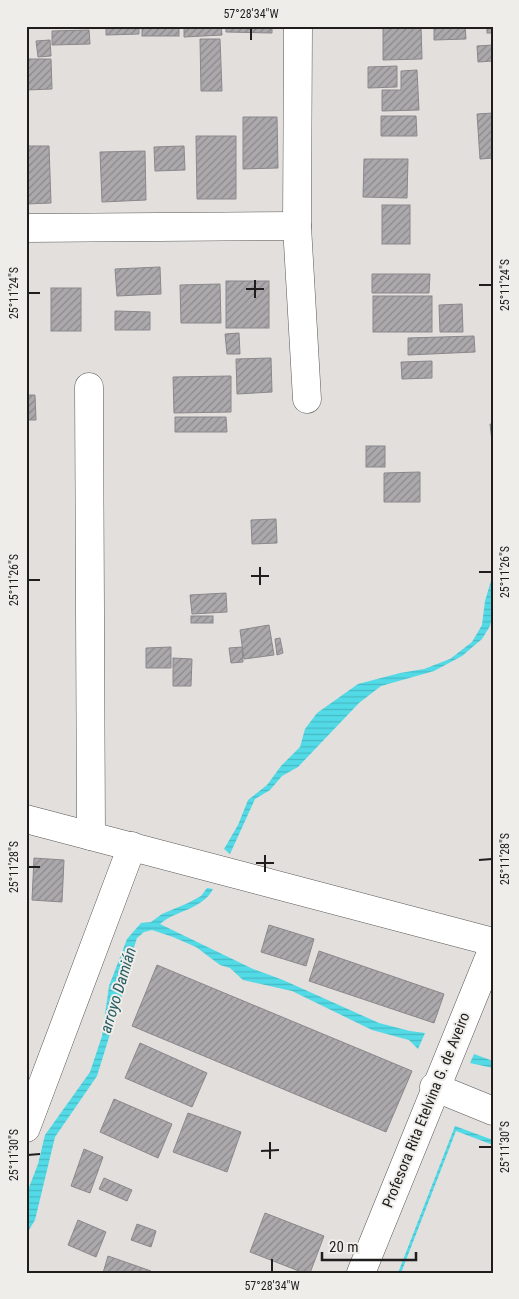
<svg xmlns="http://www.w3.org/2000/svg" width="519" height="1299" font-family="'Roboto Condensed',sans-serif">
	<style>
		.water { fill: url(#water-rules) }
		.building { fill: url(#building-hatch); stroke: #8a888b }
		.lines { fill: none; stroke-linecap: round; stroke-linejoin: round }
		.minor-casing { stroke: #595755; stroke-width: 29 }
		.minor { stroke: #fff; stroke-width: 28 }
		.ticks { fill: none; stroke: #1f1e1d; stroke-width: 2 }
		.labels { text-anchor: middle; dominant-baseline: central; stroke-width: 4; stroke-linejoin: round; paint-order: stroke }
		.street-label { font-size: 15px; fill: #1f1e1d; stroke: #efedea }
		.water-label { font-size: 16px; font-style: italic; fill: #265e63; stroke: #efedea }
		.neatline { fill: none; stroke: #1f1e1d; stroke-width: 2 }
		.ticks-label { font-size: 12px; text-anchor: middle; fill: #1f1e1d }
	</style>
	<defs>
		<pattern id="water-rules" width="6" height="5" patternUnits="userSpaceOnUse" patternTransform="scale(1.25)"><rect width="6" height="5" fill="#52dae6"/><path d="M0 2.5h6" fill="none" stroke="#47bbc5"/></pattern>
		<pattern id="building-hatch" width="6" height="6" patternUnits="userSpaceOnUse" patternTransform="scale(1.25)"><rect width="6" height="6" fill="#aba9ac"/><path d="M-1 1l2-2M0 6l6-6M5 7l2-2" fill="none" stroke="#8b898b"/></pattern>
	</defs>
	<rect width="100%" height="100%" fill="#e2dfdd"/>
	<g class="water">
		<path d="M493,574V612L490,626L482,639L462,656L434,671L381,686L359,703L298,767L282,776L270,790L255,799L230,854L224,849L238,825L248,800L267,785L281,766L300,747L305,729L317,713L358,684L400,673L424,669L450,659L472,642L482,625L485,601Z"/>
		<path d="M207,888L213,889C202,910 176,910 160,924L253,969L283,980L379,1023L410,1031L425,1033L418,1049L409,1040L372,1030L292,991L243,980L230,968L220,965L196,947L173,937L152,930L144,932L137,938L130,959L123,992L97,1076L55,1137L35,1220L26,1235V1195L38,1164L45,1135L90,1072L102,1036L109,986L127,939L141,923L151,922L162,914L188,903L201,896Z"/>
		<path d="M474,1054L493,1061V1068L470,1063Z"/>
		<path d="M455,1126L493,1140V1145L456,1131L401,1273H398Z"/>
	</g>
	<g class="building">
		<path d="M106,26H139V34L106,35Z"/>
		<rect x="142" y="26" width="37" height="10"/>
		<path d="M184,26H221L222,35L184,37Z"/>
		<path d="M226,26H272V33L226,32Z"/>
		<path d="M383,26H421L422,59L383,60Z"/>
		<path d="M434,26H465L466,39L434,40Z"/>
		<rect x="487" y="26" width="6" height="7"/>
		<path d="M89,30L90,44L52,45V31Z"/>
		<path d="M200,39H220L222,91H201Z"/>
		<path d="M50,40L51,56L38,57L36,41Z"/>
		<path d="M493,45V61L478,62L477,46Z"/>
		<path d="M26,59H51L52,89L26,90Z"/>
		<path d="M397,66V87L368,88V67Z"/>
		<path d="M417,70L419,110L382,111V90H401V71Z"/>
		<path d="M493,113V158L480,159L477,114Z"/>
		<path d="M381,116H416L417,136H381Z"/>
		<path d="M243,117H277L278,168L243,169Z"/>
		<path d="M196,136H236V199H197Z"/>
		<path d="M26,146H49L51,203L26,204Z"/>
		<path d="M184,146L185,170L155,171L154,147Z"/>
		<path d="M145,151L146,200L102,202L100,152Z"/>
		<path d="M364,159H408L407,198L363,197Z"/>
		<rect x="382" y="205" width="28" height="39"/>
		<path d="M160,267L161,294L117,296L115,269Z"/>
		<path d="M372,274H430L429,293H372Z"/>
		<rect x="226" y="281" width="43" height="47"/>
		<path d="M220,284L221,323H181L180,285Z"/>
		<rect x="51" y="288" width="30" height="43"/>
		<rect x="373" y="296" width="59" height="36"/>
		<path d="M462,304L463,332H440L439,305Z"/>
		<path d="M115,311L150,312V330H115Z"/>
		<path d="M239,333L240,354H227L225,334Z"/>
		<path d="M474,336L475,352L408,355V338Z"/>
		<path d="M271,358L272,392L237,394L236,359Z"/>
		<path d="M432,361V378L402,379L401,362Z"/>
		<path d="M231,376V412L174,413L173,377Z"/>
		<path d="M26,395H35L36,420H26Z"/>
		<path d="M175,417H226L227,432H175Z"/>
		<path d="M490,424H493V450Z"/>
		<rect x="366" y="446" width="19" height="21"/>
		<path d="M420,472V502H384V473Z"/>
		<path d="M276,519L277,543L252,544L251,520Z"/>
		<path d="M226,593L227,612L192,614L190,595Z"/>
		<rect x="191" y="616" width="22" height="7"/>
		<path d="M269,625L274,655L244,659L240,630Z"/>
		<path d="M280,638L283,653L277,655L275,639Z"/>
		<path d="M171,647V668H146V648Z"/>
		<path d="M242,647L243,662L231,663L229,648Z"/>
		<path d="M173,658L192,659L191,686H173Z"/>
		<path d="M34,858L64,860L62,902L32,900Z"/>
		<path d="M269,925L314,939L306,966L261,952Z"/>
		<path d="M319,951L444,994L434,1023L309,981Z"/>
		<path d="M157,965L412,1071L386,1132L132,1026Z"/>
		<path d="M140,1043L207,1073L192,1107L125,1078Z"/>
		<path d="M114,1099L172,1124L158,1158L100,1132Z"/>
		<path d="M188,1113L241,1132L227,1172L173,1152Z"/>
		<path d="M84,1149L103,1157L90,1193L71,1186Z"/>
		<path d="M104,1178L132,1190L127,1201L99,1189Z"/>
		<path d="M265,1213L324,1236L310,1273H304L250,1252Z"/>
		<path d="M78,1220L106,1232L96,1257L68,1245Z"/>
		<path d="M137,1224L156,1231L151,1247L131,1240Z"/>
		<path d="M108,1256L151,1271V1273H103Z"/>
	</g>
	<g class="lines">
		<defs>
			<g id="minor">
				<path d="M298,26L297,226L307,399"/>
				<path d="M26,228L297,226"/>
				<path d="M89,387L91,836"/>
				<path d="M26,819L493,942"/>
				<path d="M434,1087L493,1111"/>
				<path d="M26,1128L132,846"/>
				<path d="M361,1273L493,948"/>
			</g>
		</defs>
		<use href="#minor" class="minor-casing"/>
		<use href="#minor" class="minor"/>
	</g>
	<path class="ticks" d="M251,28V40M255,280V298M479,285H492M246,289H264M28,293H40M260,567V585M479,572H492M251,576H269M28,580H40M265,855V872M479,860L492,859M256,863H274M28,867H40M270,1142V1159M479,1147H492M261,1151L279,1150M28,1155L40,1154M272,1259V1272"/>
	<g class="labels">
		<g class="street-label">
			<text transform="translate(426 1110) rotate(-68)">Profesora Rita Etelvina G. de Aveiro</text>
		</g>
		<g class="water-label">
			<text transform="translate(118 990) rotate(-73)">arroyo Damián</text>
		</g>
	</g>
	<rect width="519" height="1299" fill="none" stroke="#efedea" stroke-width="55"/>
	<path d="M322 1252v8h94v-8" fill="none" stroke="#1f1e1d" stroke-width="2.5"/>
	<text x="329" y="1252" font-size="15" fill="#1f1e1d" stroke="#efedea" stroke-width="4" paint-order="stroke">20 m</text>
	<rect x="28" y="28" width="464" height="1244" class="neatline"/>
	<g class="ticks-label">
		<text x="251" y="18">57°28'34"W</text>
		<text transform="translate(505 285) rotate(-90)" y="4">25°11'24"S</text>
		<text transform="translate(14 293) rotate(-90)" y="4">25°11'24"S</text>
		<text transform="translate(505 572) rotate(-90)" y="4">25°11'26"S</text>
		<text transform="translate(14 580) rotate(-90)" y="4">25°11'26"S</text>
		<text transform="translate(505 859) rotate(-90)" y="4">25°11'28"S</text>
		<text transform="translate(14 867) rotate(-90)" y="4">25°11'28"S</text>
		<text transform="translate(505 1147) rotate(-90)" y="4">25°11'30"S</text>
		<text transform="translate(14 1155) rotate(-90)" y="4">25°11'30"S</text>
		<text x="272" y="1290">57°28'34"W</text>
	</g>
</svg>
